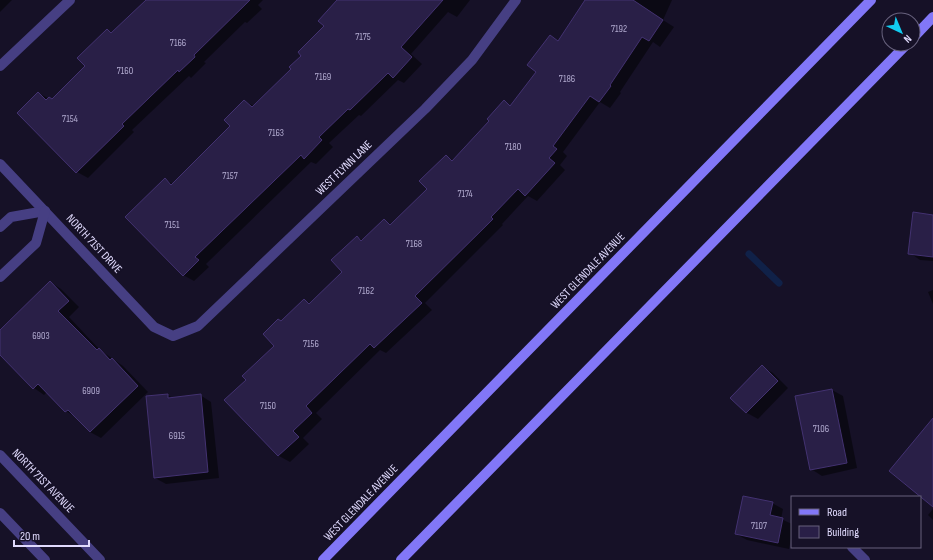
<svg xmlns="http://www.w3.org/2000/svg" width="933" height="560" font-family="'Sofia Sans Condensed',sans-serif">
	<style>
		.shadow { fill: #0007 }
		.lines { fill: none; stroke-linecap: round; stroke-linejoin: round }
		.stream { stroke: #102148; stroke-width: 7 }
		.building { fill: #291f47; stroke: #433271 }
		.minor { stroke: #463f83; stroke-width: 10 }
		.tertiary { stroke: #463f83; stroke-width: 10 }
		.secondary { stroke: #8277f7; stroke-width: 10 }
		.labels { text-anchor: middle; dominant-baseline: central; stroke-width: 3.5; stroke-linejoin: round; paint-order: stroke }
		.number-label { font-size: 10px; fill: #b2abd0 }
		.street-label { font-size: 12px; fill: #e0dafd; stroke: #161127 }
	</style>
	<rect width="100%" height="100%" fill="#161127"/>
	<g class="shadow">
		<path d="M0,0H12L0,12Z"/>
		<path d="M151,0H263L258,5L262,9L247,23L245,22L204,62L206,63L191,78L189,76L132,130L134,132L88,178L77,172L38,93L52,100L86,66L107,30L113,33Z"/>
		<path d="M341,0H470L457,17L448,12L411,54L422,64L404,83L398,80L361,116L359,115L329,143L333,147L316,164L311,162L206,264L209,267L194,281L183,275L165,179L173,184L231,126L244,101L254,106L292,68L326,26Z"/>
		<path d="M586,0H672L663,20L674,27L660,47L653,42L620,92L621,93L610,108L600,102L563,152L567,156L560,165L565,170L537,201L528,196L502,224L503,225L425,303L432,310L386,353L380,350L316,413L322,419L303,438L309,444L290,462L279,456L226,400L247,380L276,346L282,322L304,300L311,304L344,272L357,237L363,240L384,220L392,225L428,189L446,156L454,161L490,121L504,102L511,106L538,72L550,36L559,41Z"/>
		<path d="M933,216V261L920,260L910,253Z"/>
		<path d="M50,282L61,289L79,307L69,317L100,350L123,366L148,392L101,438L90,432L77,418L66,411L47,392L44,395L34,388L0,354V331Z"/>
		<path d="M933,290V304L928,292Z"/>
		<path d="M762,367L773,373L788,388L758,419L747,413L731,398Z"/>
		<path d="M832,390L843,396L857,468L822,476L811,469Z"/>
		<path d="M168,395L173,398L200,395L211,402L219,478L166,484L155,478Z"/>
		<path d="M772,503L783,509L781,519L792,524V534L789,549L747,540L736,534Z"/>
		<path d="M933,509V520L928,515Z"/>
	</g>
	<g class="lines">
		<path class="stream" d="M749,254L779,283"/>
	</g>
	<g class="building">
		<path d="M146,0H250L194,55L195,57L179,72L178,70L122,124L124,126L76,173L17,113L38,92L46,100L49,97L52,99L85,66L77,58L107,29L111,33Z"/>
		<path d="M337,0H443L401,47L412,57L393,78L388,73L350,110L348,109L319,137L322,140L304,159L301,155L195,257L199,260L183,276L125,217L165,178L171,185L230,126L224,120L244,100L252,107L291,69L289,67L301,56L298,52L324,26L318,21Z"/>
		<path d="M585,0H633L663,20L649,41L642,37L610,85L611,86L599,102L590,96L553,146L557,149L549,158L555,163L525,196L518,189L491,217L493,219L415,296L422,303L374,348L370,344L306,406L312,413L293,431L299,437L278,456L224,400L246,380L242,376L274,346L263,334L278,319L281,321L304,299L309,304L342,272L331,260L357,236L361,241L384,219L390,225L427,189L419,181L446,155L452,161L489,121L487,119L504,100L510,106L536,72L527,65L550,35L558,41Z"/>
		<path d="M913,212L933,215V257L908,254Z"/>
		<path d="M50,281L69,301L58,311L97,350L99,348L110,360L112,358L138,386L90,432L68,410L65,412L38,384L33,389L0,355V330Z"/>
		<path d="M762,365L778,381L746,413L730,398Z"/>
		<path d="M832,389L847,463L810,470L795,396Z"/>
		<path d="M168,394V398L201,394L208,472L154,478L146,396Z"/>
		<path d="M933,418V507L889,471Z"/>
		<path d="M743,496L773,502L770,515L783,518L778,543L735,534Z"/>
	</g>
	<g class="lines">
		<g class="minor">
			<path d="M0,66L70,0"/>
			<path d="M0,164L154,327L173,336L198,326L425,109L472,60L516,0"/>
			<path d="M0,227L11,217L45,211"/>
			<path d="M0,277L36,243L45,211"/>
			<path d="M852,547L865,560"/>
		</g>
		<g class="tertiary">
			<path d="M0,455L100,560"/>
			<path d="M0,513L45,560"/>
		</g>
		<g class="secondary">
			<path d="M913,38L933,17"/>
			<path d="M323,560L871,0"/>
			<path d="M401,560L907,44"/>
		</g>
	</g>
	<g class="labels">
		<g class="number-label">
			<text x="619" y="29">7192</text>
			<text x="363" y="37">7175</text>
			<text x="178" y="43">7166</text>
			<text x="125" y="71">7160</text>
			<text x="323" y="77">7169</text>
			<text x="567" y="79">7186</text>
			<text x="70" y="119">7154</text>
			<text x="276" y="133">7163</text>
			<text x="513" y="147">7180</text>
			<text x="230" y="176">7157</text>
			<text x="465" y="194">7174</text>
			<text x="172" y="225">7151</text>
			<text x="414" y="244">7168</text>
			<text x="366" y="291">7162</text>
			<text x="41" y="336">6903</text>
			<text x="311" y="344">7156</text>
			<text x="91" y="391">6909</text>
			<text x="268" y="406">7150</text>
			<text x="821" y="429">7106</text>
			<text x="177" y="436">6915</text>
			<text x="759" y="526">7107</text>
		</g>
		<g class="street-label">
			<text transform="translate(344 168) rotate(-44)">WEST FLYNN LANE</text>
			<text transform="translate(94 244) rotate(47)">NORTH 71ST DRIVE</text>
			<text transform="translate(588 271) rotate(-46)">WEST GLENDALE AVENUE</text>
			<text transform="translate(43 481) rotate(46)">NORTH 71ST AVENUE</text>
			<text transform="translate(361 503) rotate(-46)">WEST GLENDALE AVENUE</text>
		</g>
	</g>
	<rect x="791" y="496" width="130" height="52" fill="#161127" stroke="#67617d"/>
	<rect x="799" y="509" width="20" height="6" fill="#8277f7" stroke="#67617d"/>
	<text x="827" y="516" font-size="12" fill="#e0dafd">Road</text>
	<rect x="799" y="526" width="20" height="12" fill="#291f47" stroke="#67617d"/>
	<text x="827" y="536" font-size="12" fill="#e0dafd">Building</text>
	<g transform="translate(901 32) rotate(136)"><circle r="19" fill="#161127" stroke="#67617d"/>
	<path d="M0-3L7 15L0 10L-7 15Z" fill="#12ccf1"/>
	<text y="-6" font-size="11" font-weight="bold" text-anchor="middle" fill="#e0dafd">N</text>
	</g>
	<path d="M14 540v6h75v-6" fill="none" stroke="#e0dafd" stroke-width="2"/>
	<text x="20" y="540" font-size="12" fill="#e0dafd" stroke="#161127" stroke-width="3" paint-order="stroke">20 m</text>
</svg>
